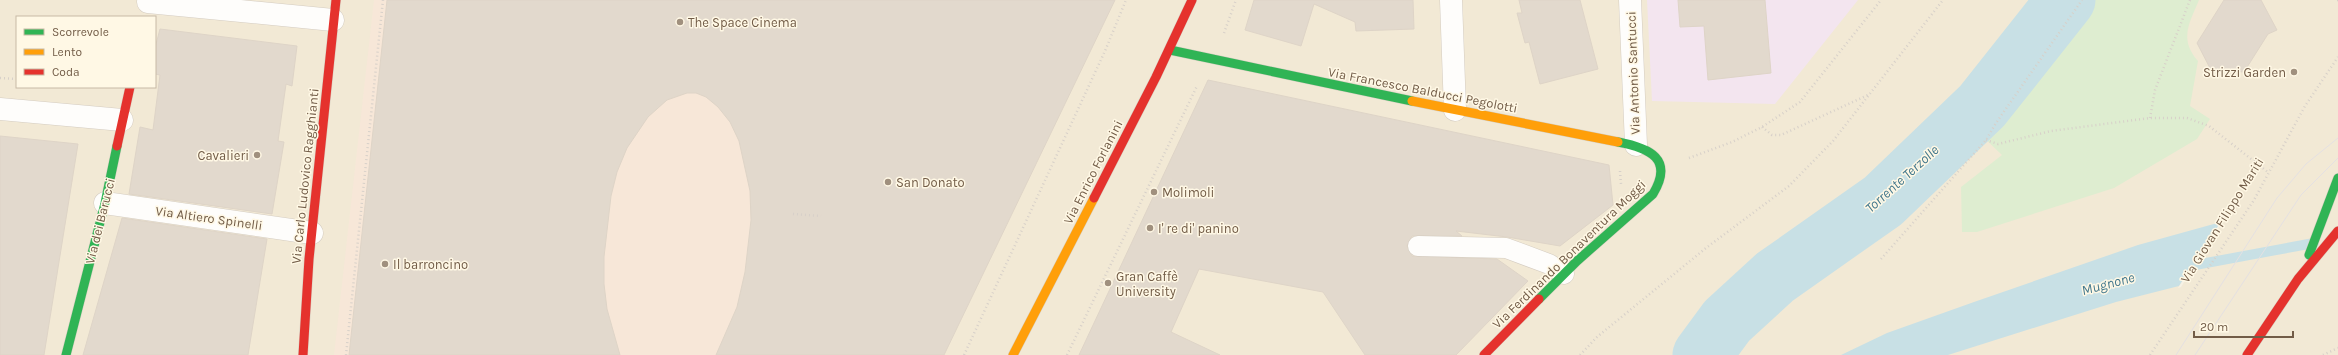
<svg xmlns="http://www.w3.org/2000/svg" width="2338" height="355" font-family="Karla,sans-serif">
	<style>
		.residential { fill: #f2e9d5; fill-rule: evenodd }
		.commercial { fill: #f7e7d8 }
		.education { fill: #f3e5ef }
		.green { fill: #deedd0 }
		.water { fill: #c8e0e5 }
		.pier { fill: #f6f1e5 }
		.lines { fill: none; stroke-linecap: round; stroke-linejoin: round }
		.stream { stroke: #c8e0e5; stroke-width: 10 }
		.river { stroke: #c8e0e5; stroke-width: 59 }
		.building { fill: #e2d9cd; stroke: #ded4c7 }
		.lane-casing { stroke: #d4ccc1; stroke-width: 21 }
		.street-casing { stroke: #d4ccc1; stroke-width: 23 }
		.fast-casing { stroke: #d6cec2; stroke-width: 10 }
		.slow-casing { stroke: #d6cec2; stroke-width: 10 }
		.jam-casing { stroke: #d6cec2; stroke-width: 10 }
		.path { stroke: #d7d0c9; stroke-width: 2.5; stroke-dasharray: 1 3; stroke-linecap: butt }
		.lane { stroke: #fefdfb; stroke-width: 20 }
		.street { stroke: #fefdfb; stroke-width: 22 }
		.fast { stroke: #30b455; stroke-width: 9 }
		.slow { stroke: #ff9f0a; stroke-width: 9 }
		.jam { stroke: #e5322d; stroke-width: 9 }
		.tram { stroke: #e4e0e2; stroke-width: 1 }
		.poi-dot { fill: #a0907e; stroke: #fff8e5; stroke-width: 1.5 }
		.labels { text-anchor: middle; dominant-baseline: central; stroke-width: 3; stroke-linejoin: round; paint-order: stroke }
		.poi-label { font-size: 13px; fill: #725c47; stroke: #fff8e5; text-anchor: start }
		.street-label { font-size: 13px; fill: #725c47; stroke: #fff8e5 }
		.water-label { font-size: 14px; font-style: italic; fill: #43788d; stroke: #fff8e5 }
	</style>
	<rect width="100%" height="100%" fill="#f6f1e5"/>
	<path class="residential" d="M0,0H2338V355H0ZM17,17H155V87H17Z"/>
	<path class="commercial" d="M374,0H1113L935,355H334Z"/>
	<path class="education" d="M1647,0H1858L1775,104L1652,101Z"/>
	<path class="green" d="M2075,0H2199C2189,24 2179,39 2198,61L2190,106L2210,119L2197,139L2114,188L1977,232H1962L1961,187L2002,155L1977,131Z"/>
	<path class="water" d="M2221,222L2179,286L2116,302L1948,355H1841L1887,333L1974,302L2138,245Z"/>
	<path class="pier" d="M2222,220V223L2181,287L2178,288Z"/>
	<g class="lines">
		<path class="stream" d="M2179,268L2314,243"/>
		<path class="river" d="M1702,355L1727,321L1775,277L1883,201L1982,106L2066,0"/>
	</g>
	<g class="building">
		<path d="M387,0H1115L944,355H716L737,307L745,272L751,220L750,191L739,141L730,122L718,107L706,97L696,93H687L667,100L648,117L627,148L617,172L611,196L604,257V284L607,309L620,355H349Z"/>
		<path d="M1254,0H1413L1414,29L1356,31L1355,22L1314,4L1301,46L1245,30Z"/>
		<path d="M1519,0H1580L1598,69L1540,84L1529,42L1525,43L1517,13H1522Z"/>
		<path d="M1678,0H1765L1771,73L1708,80L1704,26L1680,27Z"/>
		<path d="M2224,0H2261L2277,30L2268,34L2244,72L2211,70L2197,43Z"/>
		<path d="M160,29L297,46L292,86L286,84L278,141L284,142L272,214L129,194L140,127L153,130L160,75L155,74V48Z"/>
		<path d="M1208,80L1609,165L1613,205L1560,246L1507,237L1456,231L1462,236H1412L1407,246L1412,256L1497,259L1528,281L1456,355H1365L1323,292L1199,269L1171,332L1220,355H1079Z"/>
		<path d="M0,136L78,144L44,355H0Z"/>
		<path d="M122,218L267,239L248,355H83Z"/>
	</g>
	<g class="lines">
		<defs>
			<path id="lane" d="M1418,246L1506,248L1549,264L1564,274"/>
			<g id="street">
				<path d="M1451,0L1455,110"/>
				<path d="M1630,0L1636,145"/>
				<path d="M148,2L333,20"/>
				<path d="M0,109L122,120"/>
				<path d="M105,203L312,233"/>
			</g>
			<g id="fast">
				<path d="M1170,50L1412,101"/>
				<path d="M2309,255L2338,178"/>
				<path d="M1539,299L1577,261L1653,194C1674,159 1650,148 1618,142"/>
				<path d="M66,355L105,203L117,146"/>
			</g>
			<g id="slow">
				<path d="M1412,101L1618,142"/>
				<path d="M1013,355L1094,198"/>
			</g>
			<g id="jam">
				<path d="M117,146L130,87"/>
				<path d="M1094,198L1156,77L1192,0"/>
				<path d="M303,355L309,259L336,0"/>
				<path d="M1484,355L1539,299"/>
				<path d="M2247,355L2298,279L2338,231"/>
			</g>
		</defs>
		<use href="#lane" class="lane-casing"/>
		<use href="#street" class="street-casing"/>
		<use href="#fast" class="fast-casing"/>
		<use href="#slow" class="slow-casing"/>
		<use href="#jam" class="jam-casing"/>
		<g class="path">
			<path d="M2337,0H2338"/>
			<path d="M1224,33L1236,0"/>
			<path d="M0,78L17,79"/>
			<path d="M2150,118L2155,90L2190,0"/>
			<path d="M1762,127L1772,135H1781L1868,95"/>
			<path d="M1986,140L1998,144L2051,131L2150,118H2187L2209,126L2269,173"/>
			<path d="M1689,158L1732,142L1762,127L1800,102L1881,0"/>
			<path d="M1620,171L1621,184"/>
			<path d="M793,214L821,216"/>
			<path d="M1881,259L1986,140L1996,123L2082,0"/>
			<path d="M346,355L383,0"/>
			<path d="M964,355L1105,51L1126,0"/>
			<path d="M1067,355L1197,86"/>
			<path d="M1580,355L1597,337L1706,248L1789,186L1833,141L1943,0"/>
			<path d="M2150,355L2254,200L2305,106L2338,57"/>
			<path d="M2323,355L2338,348"/>
		</g>
		<use href="#lane" class="lane"/>
		<use href="#street" class="street"/>
		<use href="#fast" class="fast"/>
		<use href="#slow" class="slow"/>
		<use href="#jam" class="jam"/>
		<g class="tram">
			<path d="M2176,355L2277,198L2306,164L2338,138"/>
			<path d="M2195,355L2301,195L2338,158"/>
		</g>
	</g>
	<g class="poi-dot">
		<circle cx="680" cy="22" r="4"/>
		<circle cx="2294" cy="72" r="4"/>
		<circle cx="257" cy="155" r="4"/>
		<circle cx="888" cy="182" r="4"/>
		<circle cx="1154" cy="192" r="4"/>
		<circle cx="1150" cy="228" r="4"/>
		<circle cx="385" cy="264" r="4"/>
		<circle cx="1108" cy="283" r="4"/>
	</g>
	<g class="labels">
		<g class="poi-label">
			<text x="688" y="22">The Space Cinema</text>
			<text x="2286" y="72" text-anchor="end">Strizzi Garden</text>
			<text x="249" y="155" text-anchor="end">Cavalieri</text>
			<text x="896" y="182">San Donato</text>
			<text x="1162" y="192">Molimoli</text>
			<text x="1158" y="228">I' re di' panino</text>
			<text x="393" y="264">Il barroncino</text>
			<text x="1116" y="276">Gran Caffè<tspan x="1116" dy="15">University</tspan></text>
		</g>
		<g class="street-label">
			<text transform="translate(1633 73) rotate(-92)">Via Antonio Santucci</text>
			<text transform="translate(1423 90) rotate(11)">Via Francesco Balducci Pegolotti</text>
			<text transform="translate(1093 172) rotate(-63)">Via Enrico Forlanini</text>
			<text transform="translate(305 176) rotate(-84)">Via Carlo Ludovico Ragghianti</text>
			<text transform="translate(209 218) rotate(8)">Via Altiero Spinelli</text>
			<text transform="translate(2222 220) rotate(-58)">Via Giovan Filippo Mariti</text>
			<text transform="translate(100 221) rotate(-76)">Via dei Barucci</text>
			<text transform="translate(1569 254) rotate(-44)">Via Ferdinando Bonaventura Moggi</text>
		</g>
		<g class="water-label">
			<text transform="translate(1902 179) rotate(-42)">Torrente Terzolle</text>
			<text transform="translate(2108 284) rotate(-15)">Mugnone</text>
		</g>
	</g>
	<rect x="16" y="16" width="140" height="72" fill="#fff8e5" stroke="#c7baa6"/>
	<rect x="24" y="29" width="20" height="6" fill="#30b455" stroke="#c7baa6"/>
	<text x="52" y="36" font-size="12" fill="#725c47">Scorrevole</text>
	<rect x="24" y="49" width="20" height="6" fill="#ff9f0a" stroke="#c7baa6"/>
	<text x="52" y="56" font-size="12" fill="#725c47">Lento</text>
	<rect x="24" y="69" width="20" height="6" fill="#e5322d" stroke="#c7baa6"/>
	<text x="52" y="76" font-size="12" fill="#725c47">Coda</text>
	<path d="M2194 331v6h99v-6" fill="none" stroke="#725c47" stroke-width="2"/>
	<text x="2200" y="331" font-size="12" fill="#725c47" stroke="#fff8e5" stroke-width="3" paint-order="stroke">20 m</text>
</svg>
